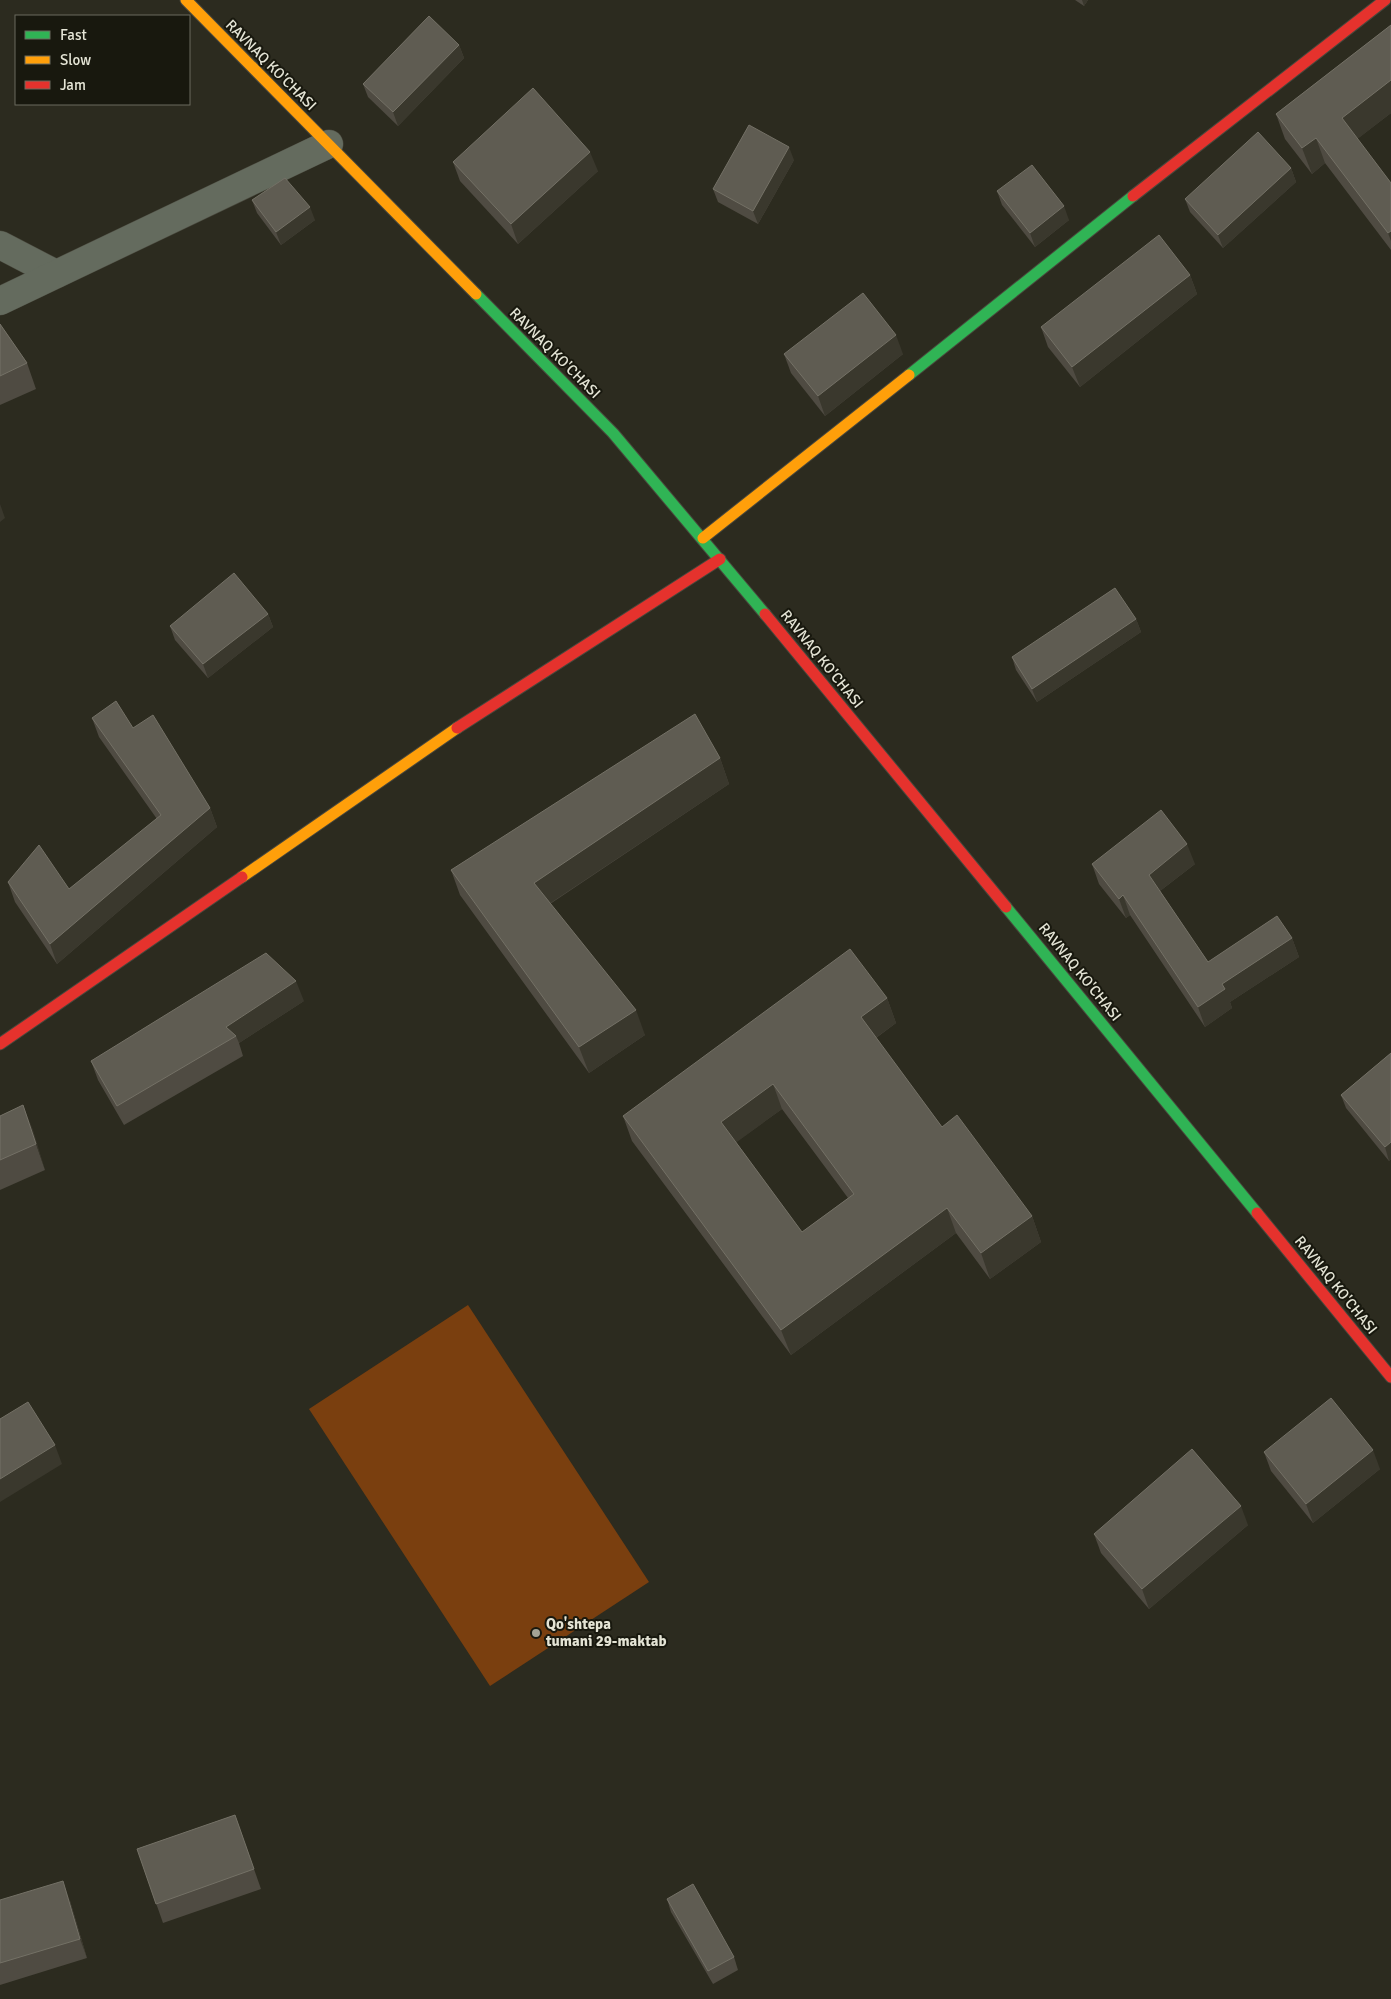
<svg xmlns="http://www.w3.org/2000/svg" width="1391" height="1999" font-family="Signika,sans-serif">
	<style>
		.green { fill: #7a3f0f }
		.lines { fill: none; stroke-linecap: round; stroke-linejoin: round }
		.street-casing { stroke: #49483d; stroke-width: 29 }
		.fast-casing { stroke: #49483d; stroke-width: 13 }
		.slow-casing { stroke: #49483d; stroke-width: 13 }
		.jam-casing { stroke: #49483d; stroke-width: 13 }
		.street { stroke: #646b5e; stroke-width: 28 }
		.fast { stroke: #30b455; stroke-width: 11 }
		.slow { stroke: #ff9f0a; stroke-width: 11 }
		.jam { stroke: #e5322d; stroke-width: 11 }
		.wall { fill: #4f4b42; fill-rule: evenodd }
		.shaded-wall { fill: #3a382d }
		.building { fill: #5f5c52; stroke: #747166; fill-rule: evenodd }
		.poi-dot { fill: #a4a395; stroke: #18180e; stroke-width: 2 }
		.labels { text-anchor: middle; dominant-baseline: central; stroke-width: 4; stroke-linejoin: round; paint-order: stroke }
		.street-label { font-size: 15px; fill: #e4e4d5; stroke: #18180e }
		.poi-label { font-size: 15px; font-weight: bold; fill: #e4e4d5; stroke: #18180e; text-anchor: start }
	</style>
	<rect width="100%" height="100%" fill="#2c2b1f"/>
	<path class="green" d="M468,1305L649,1582L490,1686L309,1409Z"/>
	<g class="lines">
		<defs>
			<g id="street">
				<path d="M0,245L56,274"/>
				<path d="M0,301L329,144"/>
			</g>
			<g id="fast">
				<path d="M476,294L613,433L765,614"/>
				<path d="M909,375L1133,196"/>
				<path d="M1006,907L1257,1213"/>
			</g>
			<g id="slow">
				<path d="M186,0L476,294"/>
				<path d="M703,538L909,375"/>
				<path d="M242,877L457,728"/>
			</g>
			<g id="jam">
				<path d="M1133,196L1385,0"/>
				<path d="M765,614L1006,907"/>
				<path d="M457,728L720,559"/>
				<path d="M0,1044L242,877"/>
				<path d="M1257,1213L1391,1377"/>
			</g>
		</defs>
		<use href="#street" class="street-casing"/>
		<use href="#fast" class="fast-casing"/>
		<use href="#slow" class="slow-casing"/>
		<use href="#jam" class="jam-casing"/>
		<use href="#street" class="street"/>
		<use href="#fast" class="fast"/>
		<use href="#slow" class="slow"/>
		<use href="#jam" class="jam"/>
	</g>
	<g class="wall">
		<path d="M1075,0H1088L1084,6Z"/>
		<path d="M1391,25V113L1357,139L1391,183V250L1325,163L1312,174L1285,139L1276,114Z"/>
		<path d="M459,45L464,58L398,126L368,97L363,84Z"/>
		<path d="M794,160L758,224L718,202L713,189Z"/>
		<path d="M453,162L598,171L518,244L460,181Z"/>
		<path d="M1291,168L1296,182L1223,248L1190,212L1185,199Z"/>
		<path d="M997,191L1069,220L1035,247L1002,205Z"/>
		<path d="M252,200L315,220L281,245L257,213Z"/>
		<path d="M1190,275L1197,294L1080,387L1048,347L1041,327Z"/>
		<path d="M0,324L27,363L36,389L0,405Z"/>
		<path d="M784,354H903L825,416L791,373Z"/>
		<path d="M268,614L273,627L208,678L175,640L170,626Z"/>
		<path d="M1136,619L1141,632L1037,702L1016,670L1012,657Z"/>
		<path d="M92,718L133,728L210,808L217,827L57,964L15,902L8,882L69,889L157,819L99,737Z"/>
		<path d="M720,758L729,784L550,904L645,1035L589,1073L460,895L451,870Z"/>
		<path d="M1092,864H1195L1160,891L1208,962L1292,938L1299,957L1230,1002L1232,1008L1205,1027L1130,915L1126,918L1099,884Z"/>
		<path d="M887,998L896,1023L876,1038L942,1127L1032,1216L1041,1242L990,1279L956,1233L791,1355L632,1141L623,1116ZM782,1109L848,1198L802,1232L736,1142Z"/>
		<path d="M304,1001L239,1043L243,1056L124,1125L98,1080L91,1061Z"/>
		<path d="M1391,1053V1159L1389,1161L1346,1108L1341,1095Z"/>
		<path d="M23,1105L45,1170L0,1190V1116Z"/>
		<path d="M1264,1452L1380,1469L1313,1523L1271,1471Z"/>
		<path d="M1248,1525L1149,1609L1101,1553L1094,1534Z"/>
		<path d="M235,1815L261,1889L163,1923L137,1849Z"/>
		<path d="M667,1899L734,1957L738,1970L713,1984L671,1912Z"/>
		<path d="M0,1900L70,1901L87,1958L0,1985Z"/>
	</g>
	<g class="shaded-wall">
		<path d="M1082,0H1088L1084,6Z"/>
		<path d="M459,45L464,58L398,126L393,112Z"/>
		<path d="M1391,80V113L1351,144L1342,118Z"/>
		<path d="M1316,138L1325,163L1312,174L1302,148Z"/>
		<path d="M789,147L794,160L758,224L753,211Z"/>
		<path d="M590,152L598,171L518,244L511,224Z"/>
		<path d="M1291,168L1296,182L1223,248L1218,235Z"/>
		<path d="M1064,206L1069,220L1035,247L1030,233Z"/>
		<path d="M310,207L315,220L281,245L276,232Z"/>
		<path d="M1391,231V241L1388,233Z"/>
		<path d="M1190,275L1197,294L1080,387L1072,367Z"/>
		<path d="M896,335L903,354L825,416L818,396Z"/>
		<path d="M0,504L5,518L0,522Z"/>
		<path d="M268,614L273,627L208,678L203,664Z"/>
		<path d="M1136,619L1141,632L1037,702L1032,689Z"/>
		<path d="M720,758L729,784L543,908L534,883Z"/>
		<path d="M210,808L217,827L57,964L50,944Z"/>
		<path d="M1187,844L1195,864L1156,894L1149,875Z"/>
		<path d="M1123,895L1130,915L1126,918L1119,899Z"/>
		<path d="M1292,938L1299,957L1230,1002L1232,1008L1205,1027L1198,1007L1222,984Z"/>
		<path d="M296,981L304,1001L239,1043L236,1036L226,1027Z"/>
		<path d="M887,998L896,1023L870,1042L861,1017Z"/>
		<path d="M636,1010L645,1035L589,1073L579,1047Z"/>
		<path d="M773,1084L782,1109L730,1147L721,1122Z"/>
		<path d="M23,1105L33,1130L45,1170L36,1144Z"/>
		<path d="M1391,1142V1159L1389,1161L1385,1147Z"/>
		<path d="M947,1208L956,1233L791,1355L781,1330Z"/>
		<path d="M1032,1216L1041,1242L990,1279L981,1253Z"/>
		<path d="M55,1445L62,1464L0,1502V1479Z"/>
		<path d="M1373,1450L1380,1469L1313,1523L1306,1504Z"/>
		<path d="M1241,1506L1248,1525L1149,1609L1142,1589Z"/>
		<path d="M63,1881L70,1901L87,1958L80,1939Z"/>
	</g>
	<g class="building">
		<path d="M429,16L459,45L393,112L363,84Z"/>
		<path d="M1391,25V80L1342,118L1391,183V231L1388,233L1316,138L1302,148L1276,114Z"/>
		<path d="M533,88L590,152L511,224L453,162Z"/>
		<path d="M749,125L789,147L753,211L713,189Z"/>
		<path d="M1258,132L1291,168L1218,235L1185,199Z"/>
		<path d="M1032,165L1064,206L1030,233L997,191Z"/>
		<path d="M285,178L310,207L276,232L252,200Z"/>
		<path d="M1159,235L1190,275L1072,367L1041,327Z"/>
		<path d="M863,293L896,335L818,396L784,354Z"/>
		<path d="M0,324L27,363L0,376Z"/>
		<path d="M234,573L268,614L203,664L170,626Z"/>
		<path d="M1115,588L1136,619L1032,689L1012,657Z"/>
		<path d="M116,701L133,728L153,715L210,808L50,944L8,882L39,845L69,889L161,815L92,718Z"/>
		<path d="M695,714L720,758L534,883L636,1010L579,1047L451,870Z"/>
		<path d="M1161,810L1187,844L1149,875L1208,962L1277,916L1292,938L1222,984L1225,989L1198,1007L1123,895L1119,899L1092,864Z"/>
		<path d="M850,949L887,998L861,1017L942,1127L957,1115L1032,1216L981,1253L947,1208L781,1330L623,1116ZM773,1084L854,1194L802,1232L721,1122Z"/>
		<path d="M266,953L296,981L226,1027L236,1036L117,1106L91,1061Z"/>
		<path d="M1391,1053V1142L1385,1147L1341,1095Z"/>
		<path d="M23,1105L36,1144L0,1160V1116Z"/>
		<path d="M1331,1398L1373,1450L1306,1504L1264,1452Z"/>
		<path d="M28,1402L55,1445L0,1479V1419Z"/>
		<path d="M1192,1449L1241,1506L1142,1589L1094,1534Z"/>
		<path d="M235,1815L254,1869L156,1904L137,1849Z"/>
		<path d="M63,1881L80,1939L0,1963V1900Z"/>
		<path d="M693,1884L734,1957L708,1971L667,1899Z"/>
	</g>
	<circle class="poi-dot" cx="536" cy="1633" r="5"/>
	<g class="labels">
		<g class="street-label">
			<text transform="translate(271 65) rotate(45)">RAVNAQ KO'CHASI</text>
			<text transform="translate(555 353) rotate(45)">RAVNAQ KO'CHASI</text>
			<text transform="translate(822 659) rotate(51)">RAVNAQ KO'CHASI</text>
			<text transform="translate(1080 972) rotate(51)">RAVNAQ KO'CHASI</text>
			<text transform="translate(1336 1285) rotate(51)">RAVNAQ KO'CHASI</text>
		</g>
		<g class="poi-label">
			<text x="546" y="1624">Qo'shtepa<tspan x="546" dy="17">tumani 29-maktab</tspan></text>
		</g>
	</g>
	<rect x="15" y="15" width="175" height="90" fill="#18180e" stroke="#6a6a5e"/>
	<rect x="25" y="31" width="25" height="8" fill="#30b455" stroke="#6a6a5e"/>
	<text x="60" y="40" font-size="15" fill="#e4e4d5">Fast</text>
	<rect x="25" y="56" width="25" height="8" fill="#ff9f0a" stroke="#6a6a5e"/>
	<text x="60" y="65" font-size="15" fill="#e4e4d5">Slow</text>
	<rect x="25" y="81" width="25" height="8" fill="#e5322d" stroke="#6a6a5e"/>
	<text x="60" y="90" font-size="15" fill="#e4e4d5">Jam</text>
</svg>
